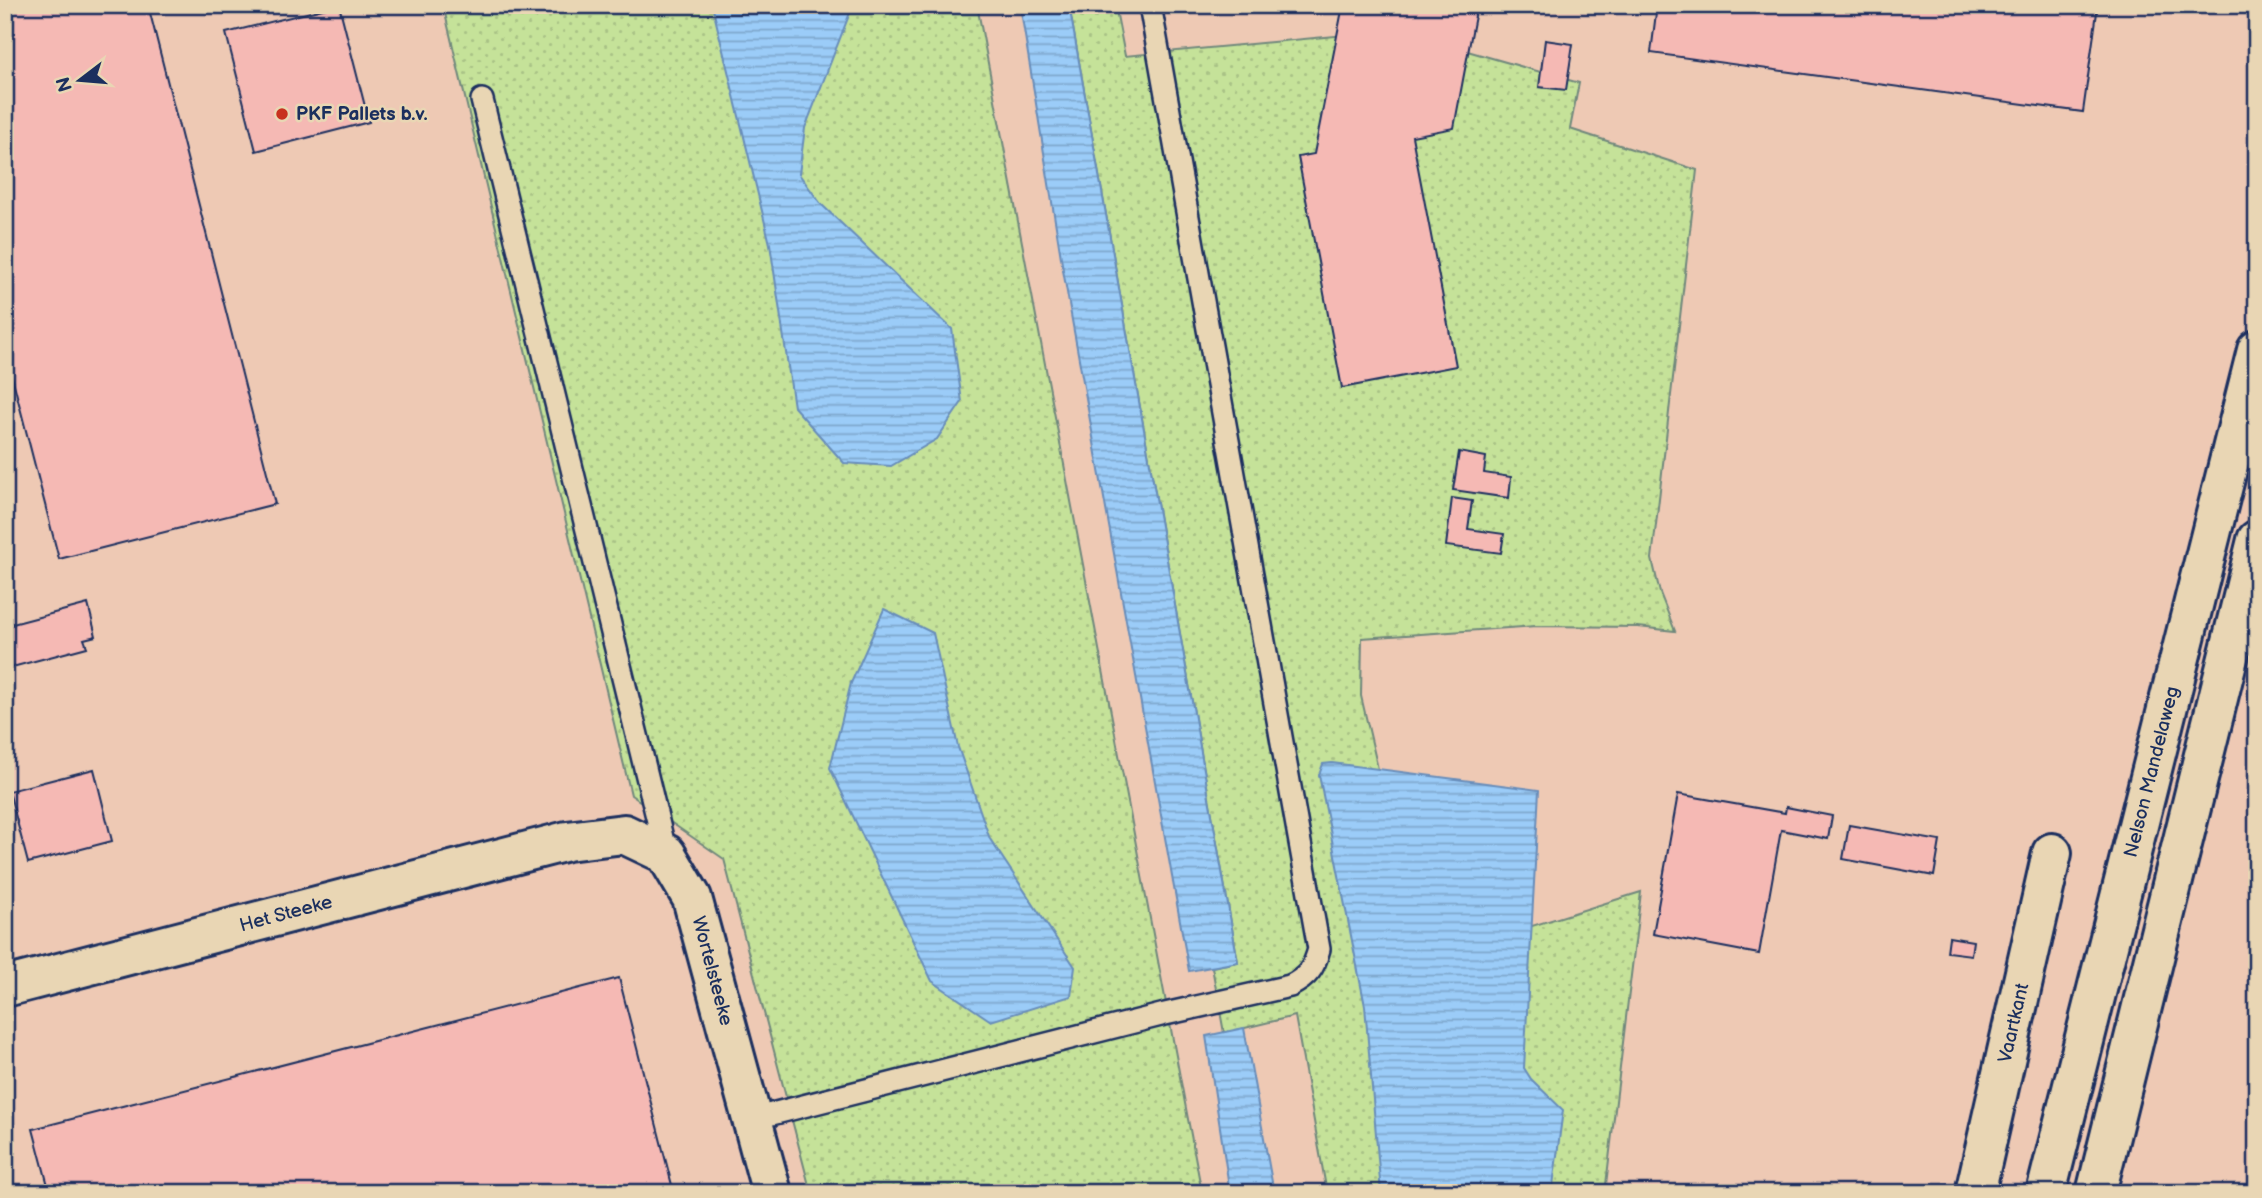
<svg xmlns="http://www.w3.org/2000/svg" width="2262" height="1198" font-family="'Balsamiq Sans',sans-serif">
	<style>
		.built { fill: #eec9b4 }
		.grass { fill: url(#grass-dots); stroke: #70887c; stroke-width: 2 }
		.water { fill: url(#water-rules); stroke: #688dba; stroke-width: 2 }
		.building { fill: #f5b9b4; stroke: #1b2f5e; stroke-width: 2 }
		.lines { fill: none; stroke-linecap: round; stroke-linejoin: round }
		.lane-casing { stroke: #1b2f5e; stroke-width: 26 }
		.street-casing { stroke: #1b2f5e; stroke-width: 44 }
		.secondary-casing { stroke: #1b2f5e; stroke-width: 44 }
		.lane { stroke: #e9d6b4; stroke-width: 21 }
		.street { stroke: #e9d6b4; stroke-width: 38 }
		.secondary { stroke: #e9d6b4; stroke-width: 38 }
		.rail { stroke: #1b2f5e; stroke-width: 5 }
		.poi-dot { fill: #c8321e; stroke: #e9d6b4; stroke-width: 2.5 }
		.labels { text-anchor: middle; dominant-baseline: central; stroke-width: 5; stroke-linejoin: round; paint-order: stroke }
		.poi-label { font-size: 19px; font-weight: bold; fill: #1b2f5e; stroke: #e9d6b4; text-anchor: start }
		.street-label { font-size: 19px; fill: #1b2f5e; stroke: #e9d6b4 }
	</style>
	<defs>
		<pattern id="grass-dots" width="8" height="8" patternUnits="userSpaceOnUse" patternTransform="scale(1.75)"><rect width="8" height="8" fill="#c5e299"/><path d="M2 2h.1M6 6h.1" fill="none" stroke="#a9c286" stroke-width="1.8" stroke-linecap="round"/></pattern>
		<pattern id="water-rules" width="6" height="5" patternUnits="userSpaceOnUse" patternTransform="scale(1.75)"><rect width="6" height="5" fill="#9bccf8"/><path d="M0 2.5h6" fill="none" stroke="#7ea6cc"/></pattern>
	</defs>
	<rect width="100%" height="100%" fill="#ebd0b4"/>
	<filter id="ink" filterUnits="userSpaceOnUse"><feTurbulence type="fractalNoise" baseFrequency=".0143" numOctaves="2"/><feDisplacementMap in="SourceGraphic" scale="14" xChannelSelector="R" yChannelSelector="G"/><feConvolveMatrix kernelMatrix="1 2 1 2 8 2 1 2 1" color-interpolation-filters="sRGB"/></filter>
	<g filter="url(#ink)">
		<path class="built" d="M5,5H2226L2257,23V1193H5Z"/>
		<g class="grass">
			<path d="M443,5H977L1202,1193H811L724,859L631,795Z"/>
			<path d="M1069,5H1115L1125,56L1429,27V40L1579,83L1570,129L1697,170L1652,559L1660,593L1675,631L1638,627L1536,626L1362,638L1361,696L1382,786L1439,955L1641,892L1605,1193H1327L1295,1016L1224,1033L1212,967L1238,962Z"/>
		</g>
		<g class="water">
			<path d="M712,5H853L805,128L799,174L821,204L952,329L962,402L937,439L891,466L844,463L794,407L770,244Z"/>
			<path d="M1020,5H1069L1238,962L1189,971L1063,270Z"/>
			<path d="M884,609L933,633L958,747L990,839L1075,967L1071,996L991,1021L932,981L830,768L851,683Z"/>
			<path d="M1332,763L1539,790L1524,1068L1531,1079L1563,1110L1552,1193H1381L1365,1006L1319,775L1323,764Z"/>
			<path d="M1244,1028L1274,1193H1230L1206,1036Z"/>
		</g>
		<g class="building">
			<path d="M5,5H148L275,504L59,559L5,349Z"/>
			<path d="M339,5L369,122L256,151L226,33Z"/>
			<path d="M1343,5H1477L1454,128L1412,136L1456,366L1342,388L1298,157L1314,154Z"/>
			<path d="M1657,5H2098L2083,112L1651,53Z"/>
			<path d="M1545,40L1573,44L1566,90L1539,87Z"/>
			<path d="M1459,452L1486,457L1484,473L1511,477L1509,498L1453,490Z"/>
			<path d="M1452,498L1472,501L1468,529L1504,534L1501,553L1446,546Z"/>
			<path d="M88,604L96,636L84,639L87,647L5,669V626Z"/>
			<path d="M94,769L112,841L28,863L9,791Z"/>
			<path d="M1678,794L1785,813L1786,807L1832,816L1828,839L1781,830L1759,954L1653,934Z"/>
			<path d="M1849,825L1940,841L1934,876L1843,859Z"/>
			<path d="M1949,937L1973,941L1971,955L1947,952Z"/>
			<path d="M619,978L674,1193H50L33,1129Z"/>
		</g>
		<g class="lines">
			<defs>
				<g id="lane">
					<path d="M482,100L666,854"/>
					<path d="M752,1119L1165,1014L1290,986C1308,977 1314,968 1319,949L1150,5"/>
				</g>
				<g id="street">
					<path d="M5,987L567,841L624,834L666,854L692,898L772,1193"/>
					<path d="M1975,1193L2052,853"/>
					<path d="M2046,1193L2257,350"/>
				</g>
				<path id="secondary" d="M2096,1193L2257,540"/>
			</defs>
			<use href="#lane" class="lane-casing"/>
			<use href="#street" class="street-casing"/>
			<use href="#secondary" class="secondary-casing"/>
			<use href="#lane" class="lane"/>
			<use href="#street" class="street"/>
			<use href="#secondary" class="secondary"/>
			<path class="rail" d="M2239,5L2257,15"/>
		</g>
	</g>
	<circle class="poi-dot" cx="282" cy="114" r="7"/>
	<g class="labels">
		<g class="poi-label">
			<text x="296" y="114">PKF Pallets b.v.</text>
		</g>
		<g class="street-label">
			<text transform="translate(2152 772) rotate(-76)">Nelson Mandelaweg</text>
			<text transform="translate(286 914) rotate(-15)">Het Steeke</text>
			<text transform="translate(712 971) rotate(75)">Wortelsteeke</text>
			<text transform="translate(2014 1023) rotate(-77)">Vaartkant</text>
		</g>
	</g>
	<rect width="2262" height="1198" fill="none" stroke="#e9d6b4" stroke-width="28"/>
	<rect x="14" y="14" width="2234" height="1170" fill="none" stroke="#1b2f5e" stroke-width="2.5" filter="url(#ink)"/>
	<g transform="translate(80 80) rotate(254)" stroke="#e9d6b4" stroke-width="5" paint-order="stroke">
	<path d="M0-5L12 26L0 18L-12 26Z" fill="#1b2f5e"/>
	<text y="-10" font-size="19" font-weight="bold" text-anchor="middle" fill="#1b2f5e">N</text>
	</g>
</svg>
